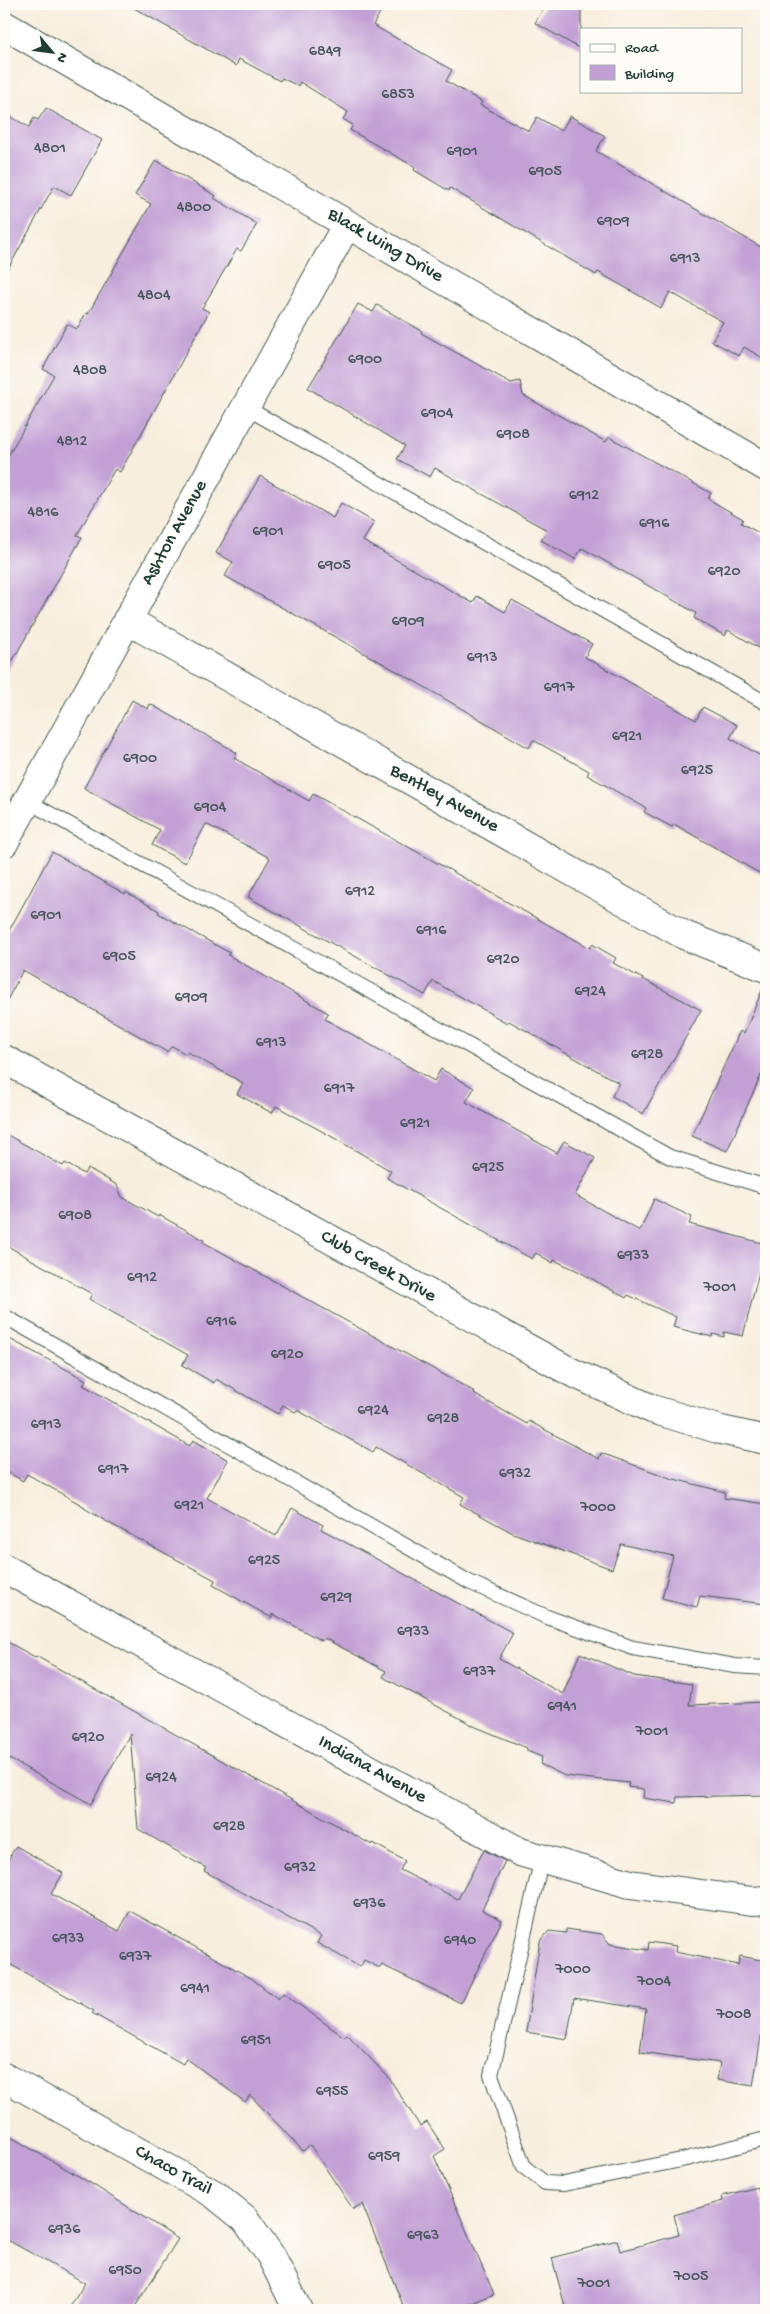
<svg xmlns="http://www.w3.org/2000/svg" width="770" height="2314" font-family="'Gochi Hand',sans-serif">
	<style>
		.building { fill: #c2a0d5 }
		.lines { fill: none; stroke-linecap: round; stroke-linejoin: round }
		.lane-casing { stroke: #40584d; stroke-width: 16 }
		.street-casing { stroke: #40584d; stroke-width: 30 }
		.lane { stroke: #fff; stroke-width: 14 }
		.street { stroke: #fff; stroke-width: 28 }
		.labels { text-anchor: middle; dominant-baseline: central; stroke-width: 5; stroke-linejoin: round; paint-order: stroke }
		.number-label { font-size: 16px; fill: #48565c }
		.street-label { font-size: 19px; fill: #1f3d34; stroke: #fdfcf7 }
	</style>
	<rect width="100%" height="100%" fill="#fdfcf7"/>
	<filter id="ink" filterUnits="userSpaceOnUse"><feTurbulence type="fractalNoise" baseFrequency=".02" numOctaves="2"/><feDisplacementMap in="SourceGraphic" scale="10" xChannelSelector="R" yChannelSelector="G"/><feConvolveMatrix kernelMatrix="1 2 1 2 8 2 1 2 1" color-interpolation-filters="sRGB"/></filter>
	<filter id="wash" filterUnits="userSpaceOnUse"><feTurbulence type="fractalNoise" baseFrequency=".0096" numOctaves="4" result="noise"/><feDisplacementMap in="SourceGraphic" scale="20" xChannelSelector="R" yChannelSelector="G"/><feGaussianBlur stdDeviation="1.12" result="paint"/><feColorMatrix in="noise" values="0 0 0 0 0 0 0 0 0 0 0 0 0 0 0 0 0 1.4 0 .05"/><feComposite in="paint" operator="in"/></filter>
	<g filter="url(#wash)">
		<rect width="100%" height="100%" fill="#f8eedd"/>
		<g id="blocks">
			<g class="building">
				<path d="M127,4H385L373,25L452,70L446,81L482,102L480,105L529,131L537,117L561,131L570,116L605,136L596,151L766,250V360L744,347L739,356L712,341L723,322L670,292L661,308L598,272L596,275L450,188L449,191L414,170L415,167L350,130L353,125L343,119L348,112L300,82L298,86L282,78L280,81L239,59L236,66Z"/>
				<path d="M546,4H581V49L535,23Z"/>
				<path d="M46,108L102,140L71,195L54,186L4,276V113L29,127L34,118L38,120Z"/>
				<path d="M156,160L216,196L214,198L257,224L241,251L237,249L202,308L209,312L120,472L115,469L77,535L82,537L4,676V463L54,375L43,369L67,324L77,329L86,313L88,314L151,204L135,195Z"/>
				<path d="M358,304L373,312L377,305L422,331L421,333L511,383L520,381L523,395L606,442L609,437L711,493L708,499L743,519L741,523L766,537V652L728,630L725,636L694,618L696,613L582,548L575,559L541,540L547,530L435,468L430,477L397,459L405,446L308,388Z"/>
				<path d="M260,476L333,518L341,503L374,522L363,541L473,603L477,596L505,612L512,600L592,644L585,657L696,720L703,707L737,725L730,738L766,759V877L674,824L672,827L644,812L646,808L587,775L589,771L533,740L529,748L409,678L225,576L233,562L216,553Z"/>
				<path d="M132,700L148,709L150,704L231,749L237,753L234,758L309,801L313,794L590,948L592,944L616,958L613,963L701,1010L643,1114L612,1096L619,1083L509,1021L507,1023L433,981L425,995L248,897L270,858L206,824L185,863L152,845L160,830L84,788Z"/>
				<path d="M52,852L125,894L126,892L159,911L158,913L230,953L228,955L328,1013L325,1019L434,1081L441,1069L474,1088L466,1102L557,1153L564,1141L595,1158L575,1195L640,1231L654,1199L692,1217L689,1224L766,1244L743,1336L724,1332V1337L713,1334L712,1337L673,1327L676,1317L628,1295L626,1298L578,1271L554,1260L553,1263L536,1253L532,1259L387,1178L391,1171L336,1139L276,1106L272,1113L237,1094L243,1083L187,1052L186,1054L172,1046L167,1052L23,970L4,1006V940Z"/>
				<path d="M765,983L766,1064L727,1151L692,1136L740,1031L744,1034Z"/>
				<path d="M4,1133L63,1166L65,1163L84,1174L88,1168L117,1185L122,1197L158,1217L159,1215L204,1240L203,1242L475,1392L474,1394L527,1424L529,1421L599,1459L601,1453L670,1478L725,1492L724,1498L766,1504V1604L700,1596L697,1607L662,1598L673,1556L621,1544L612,1569L513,1533L460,1504L464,1497L376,1447L373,1452L297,1410L295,1412L283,1405L278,1414L216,1379L214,1383L182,1365L188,1355L89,1299L92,1294L4,1244Z"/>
				<path d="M4,1336L86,1380L83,1385L190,1446L193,1440L228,1460L207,1498L276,1536L292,1508L323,1525L321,1529L513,1633L499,1659L563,1694L580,1653L634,1676L692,1684L689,1705L766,1702V1795L677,1797L676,1803L643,1798L644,1789L628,1787L629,1783L565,1776L540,1764L542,1757L527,1751V1748L476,1727L383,1677L386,1671L324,1638L322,1641L273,1614L272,1618L213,1585L215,1580L109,1523L84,1508L85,1507L27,1474L23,1481L4,1470Z"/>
				<path d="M4,1640L35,1657L36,1656L372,1845L373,1843L405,1861L400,1870L458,1899L484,1850L505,1861L482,1910L502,1920L461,2003L382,1965L380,1968L364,1960L360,1967L317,1943L321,1936L204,1871L206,1868L138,1829L130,1734L91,1804L4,1756Z"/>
				<path d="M16,1846L63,1873L51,1894L119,1931L130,1911L251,1978L278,1999L283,1993L344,2037L347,2034L389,2078L420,2126L427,2122L445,2149L434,2156L494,2294L455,2310H405L362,2204L353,2209L310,2145L303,2151L250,2095L245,2102L186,2058L183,2064L92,2013L94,2011L4,1961V1867Z"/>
				<path d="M566,1929L602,1934L610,1944L648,1950L649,1942L676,1946L675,1952L738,1965L740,1956L766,1961V2021L763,2024L753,2086L717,2080L720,2063L640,2052L646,2009L574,1998L567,2039L526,2032L540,1941L549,1931L566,1933Z"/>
				<path d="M4,2133L92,2184L178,2239L133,2310H68L85,2283L4,2238Z"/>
				<path d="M758,2187L766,2219V2304L743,2310H566L552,2258L617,2240L620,2251L679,2235L674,2215L723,2201L722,2196Z"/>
			</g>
		</g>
	</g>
	<g filter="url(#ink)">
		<use href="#blocks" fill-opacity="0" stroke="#40584d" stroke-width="1"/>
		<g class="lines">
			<defs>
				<g id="lane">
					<path d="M245,407L766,703"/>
					<path d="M27,801L670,1157L766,1187"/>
					<path d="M4,1316L469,1582L547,1617L633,1648L735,1666L766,1668"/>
					<path d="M542,1858L491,2075L524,2167L545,2183L564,2184L686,2159L766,2139"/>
				</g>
				<g id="street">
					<path d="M4,25L766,467"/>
					<path d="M127,620L684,935L766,968"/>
					<path d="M4,843L347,224"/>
					<path d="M4,1059L569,1371L652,1409L721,1430L766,1440"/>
					<path d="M4,1568L520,1852L630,1884L752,1901L766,1900"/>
					<path d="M4,2077L214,2194L245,2219L271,2256L298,2310"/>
				</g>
			</defs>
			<use href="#lane" class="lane-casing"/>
			<use href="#street" class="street-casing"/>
			<use href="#lane" class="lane"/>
			<use href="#street" class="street"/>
		</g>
	</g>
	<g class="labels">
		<g class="number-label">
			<text x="325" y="52">6849</text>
			<text x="398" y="95">6853</text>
			<text x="50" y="149">4801</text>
			<text x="462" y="152">6901</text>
			<text x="545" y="172">6905</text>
			<text x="194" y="208">4800</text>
			<text x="613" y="222">6909</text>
			<text x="685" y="259">6913</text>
			<text x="154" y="296">4804</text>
			<text x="365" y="360">6900</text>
			<text x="90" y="371">4808</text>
			<text x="437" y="414">6904</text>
			<text x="513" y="435">6908</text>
			<text x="72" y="442">4812</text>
			<text x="584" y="496">6912</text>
			<text x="43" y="513">4816</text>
			<text x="654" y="524">6916</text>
			<text x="268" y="532">6901</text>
			<text x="334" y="566">6905</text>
			<text x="724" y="572">6920</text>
			<text x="408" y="622">6909</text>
			<text x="482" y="658">6913</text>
			<text x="559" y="688">6917</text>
			<text x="627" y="737">6921</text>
			<text x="140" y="759">6900</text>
			<text x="697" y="771">6925</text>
			<text x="210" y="808">6904</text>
			<text x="360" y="892">6912</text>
			<text x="46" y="916">6901</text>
			<text x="431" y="931">6916</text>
			<text x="119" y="957">6905</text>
			<text x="503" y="960">6920</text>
			<text x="590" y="992">6924</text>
			<text x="191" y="998">6909</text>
			<text x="271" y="1043">6913</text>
			<text x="647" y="1055">6928</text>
			<text x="339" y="1089">6917</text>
			<text x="415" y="1124">6921</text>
			<text x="488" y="1168">6925</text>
			<text x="75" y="1216">6908</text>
			<text x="633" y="1256">6933</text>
			<text x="142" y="1278">6912</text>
			<text x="720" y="1288">7001</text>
			<text x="221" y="1322">6916</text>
			<text x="287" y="1355">6920</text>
			<text x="373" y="1411">6924</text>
			<text x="443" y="1419">6928</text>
			<text x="46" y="1425">6913</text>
			<text x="113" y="1470">6917</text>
			<text x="515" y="1474">6932</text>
			<text x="189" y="1506">6921</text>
			<text x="598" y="1508">7000</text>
			<text x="264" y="1561">6925</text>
			<text x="336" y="1598">6929</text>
			<text x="413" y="1632">6933</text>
			<text x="479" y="1672">6937</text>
			<text x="562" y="1707">6941</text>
			<text x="652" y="1732">7001</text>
			<text x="88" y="1738">6920</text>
			<text x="161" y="1778">6924</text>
			<text x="229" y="1827">6928</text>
			<text x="300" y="1868">6932</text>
			<text x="369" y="1904">6936</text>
			<text x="68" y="1939">6933</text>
			<text x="460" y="1941">6940</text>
			<text x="135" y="1957">6937</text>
			<text x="573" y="1970">7000</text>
			<text x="654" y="1982">7004</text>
			<text x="195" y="1989">6941</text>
			<text x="734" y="2015">7008</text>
			<text x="256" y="2041">6951</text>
			<text x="332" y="2092">6955</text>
			<text x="384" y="2157">6959</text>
			<text x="64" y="2230">6936</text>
			<text x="423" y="2236">6963</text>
			<text x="125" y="2271">6950</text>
			<text x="691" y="2277">7005</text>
			<text x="594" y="2284">7001</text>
		</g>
		<g class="street-label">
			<text transform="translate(385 246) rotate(30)">Black Wing Drive</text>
			<text transform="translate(175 533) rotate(-61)">Ashton Avenue</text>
			<text transform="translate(444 799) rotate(29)">Bentley Avenue</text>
			<text transform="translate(378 1267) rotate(29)">Club Creek Drive</text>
			<text transform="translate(372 1770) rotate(29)">Indiana Avenue</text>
			<text transform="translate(173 2171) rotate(29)">Chaco Trail</text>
		</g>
	</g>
	<rect width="770" height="2314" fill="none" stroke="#fdfcf7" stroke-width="20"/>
	<rect x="580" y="28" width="162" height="65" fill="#fdfcf7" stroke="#a4b0a9"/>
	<rect x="590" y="44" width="25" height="8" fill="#ffffff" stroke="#a4b0a9"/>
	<text x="625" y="52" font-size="15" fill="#1f3d34">Road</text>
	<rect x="590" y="65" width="25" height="15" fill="#c2a0d5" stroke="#a4b0a9"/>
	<text x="625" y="78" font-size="15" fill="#1f3d34">Building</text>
	<g transform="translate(52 52) rotate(119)" stroke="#fdfcf7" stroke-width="4" paint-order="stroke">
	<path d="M0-4L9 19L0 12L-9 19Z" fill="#1f3d34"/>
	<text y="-8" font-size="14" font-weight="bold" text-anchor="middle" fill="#1f3d34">N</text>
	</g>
</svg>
